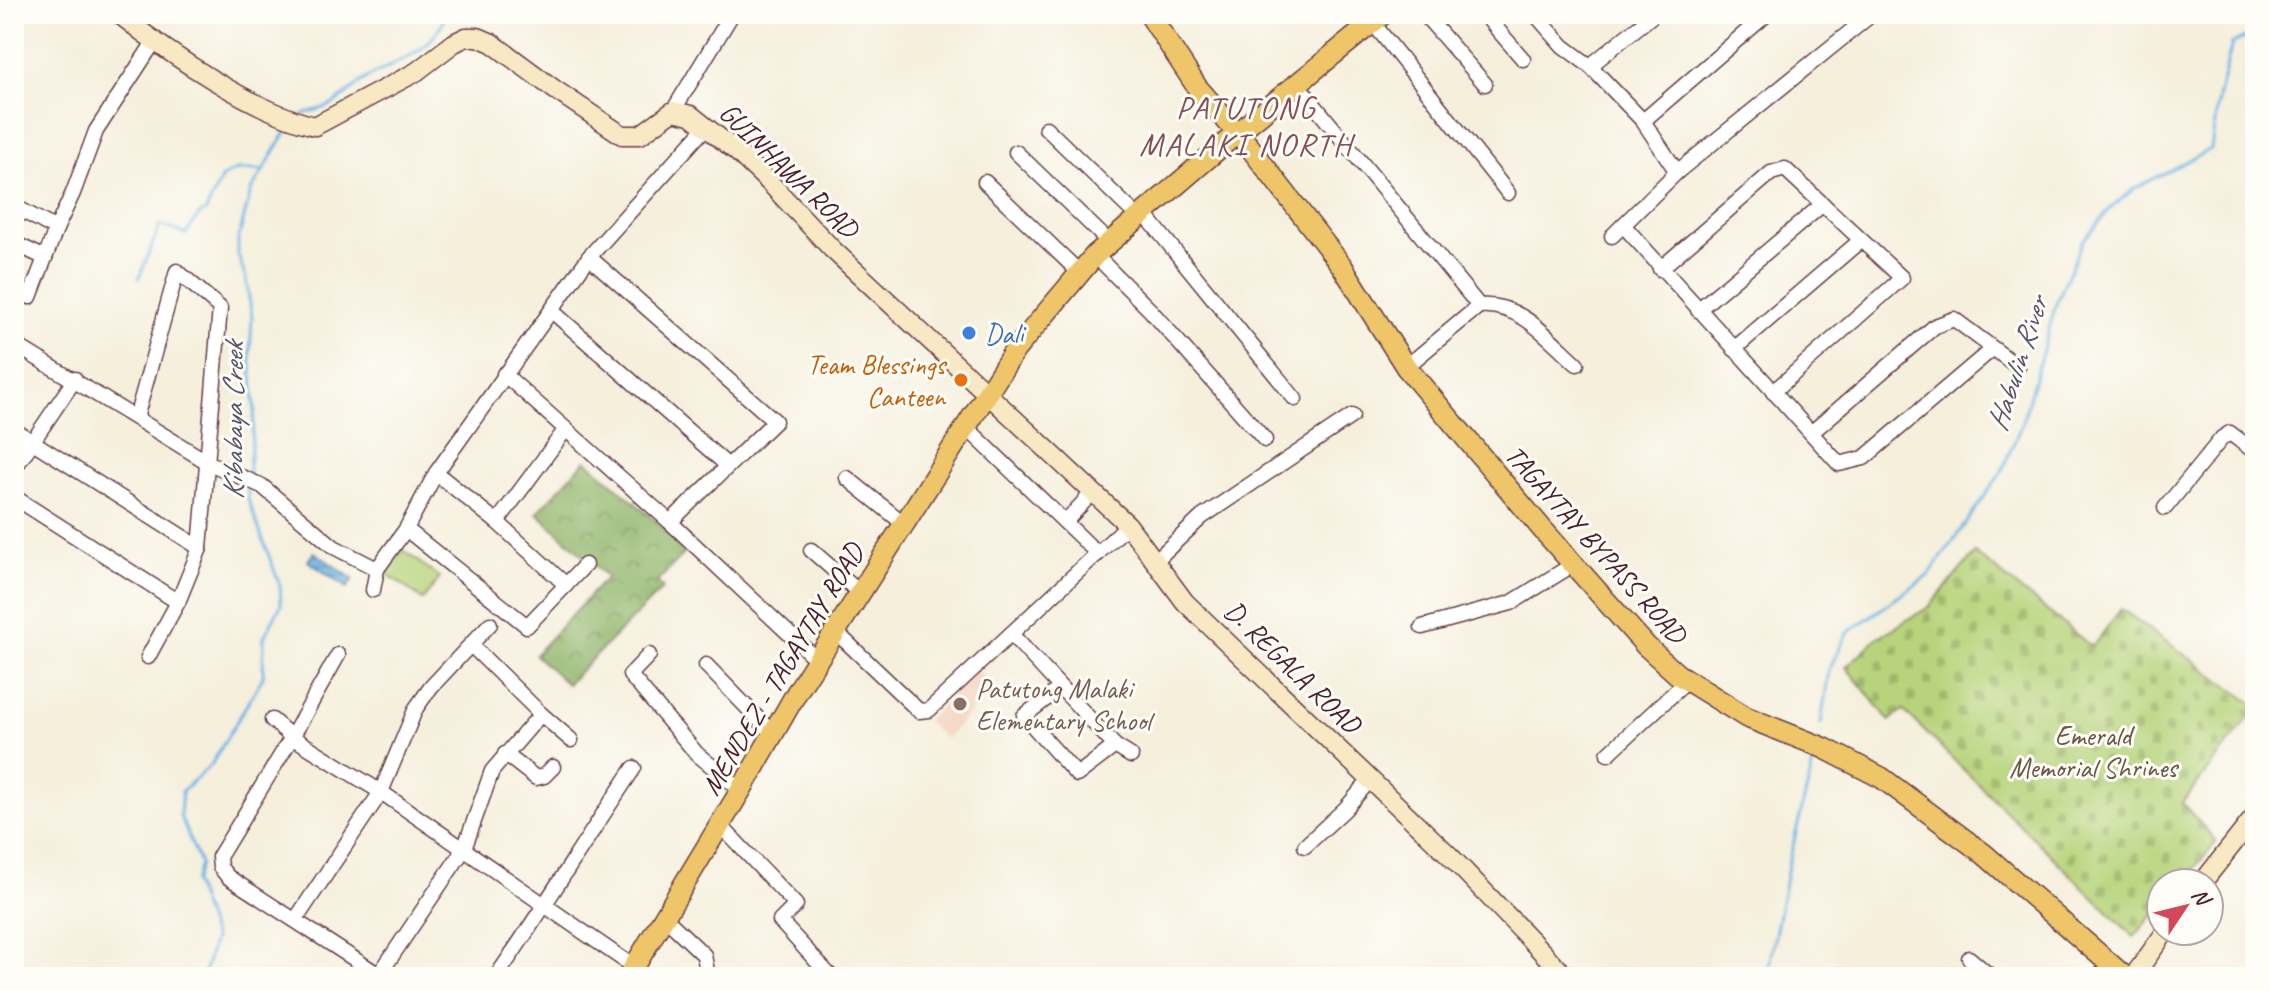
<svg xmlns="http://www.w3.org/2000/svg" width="2269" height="991" font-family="Caveat,sans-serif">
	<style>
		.built { fill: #f4d3c0 }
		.forest { fill: url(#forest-crowns); stroke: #6e6a4b; stroke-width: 2 }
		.cemetery { fill: url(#cemetery-stones); stroke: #807a53; stroke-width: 2 }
		.green { fill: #b7d47b; stroke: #807a53; stroke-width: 2 }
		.water { fill: url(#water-rules); stroke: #5c6a88; stroke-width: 2 }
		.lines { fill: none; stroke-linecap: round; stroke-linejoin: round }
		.stream { stroke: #6eb5e5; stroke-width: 3 }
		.street-casing { stroke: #643e46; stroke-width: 17 }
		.secondary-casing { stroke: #643e46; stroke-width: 21 }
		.primary-casing { stroke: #643e46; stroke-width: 23 }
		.street { stroke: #fff; stroke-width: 14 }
		.secondary { stroke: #f8e8c3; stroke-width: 18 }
		.primary { stroke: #eec569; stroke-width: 20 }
		.shop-dot { fill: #3f7fe0; stroke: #fdfcf7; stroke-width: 3 }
		.food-dot { fill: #e8710a; stroke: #fdfcf7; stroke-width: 3 }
		.education-dot { fill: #8d6e63; stroke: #fdfcf7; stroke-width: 3 }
		.labels { text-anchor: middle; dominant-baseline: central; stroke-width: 6; stroke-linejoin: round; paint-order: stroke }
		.street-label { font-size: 28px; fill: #4a1f2b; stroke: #fdfcf7 }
		.shop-label { font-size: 28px; fill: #366cbe; stroke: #fdfcf7; text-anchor: start }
		.food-label { font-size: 28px; fill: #c56008; stroke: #fdfcf7; text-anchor: end }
		.education-label { font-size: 28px; fill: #785e54; stroke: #fdfcf7; text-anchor: start }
		.park-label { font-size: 28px; fill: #6b5543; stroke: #fdfcf7 }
		.water-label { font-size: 30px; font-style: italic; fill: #57546c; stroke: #fdfcf7 }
		.quarter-label { font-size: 32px; letter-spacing: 2px; fill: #865056; stroke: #fdfcf7 }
	</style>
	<defs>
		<pattern id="forest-crowns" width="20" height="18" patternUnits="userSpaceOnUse" patternTransform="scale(2)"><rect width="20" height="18" fill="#91b66b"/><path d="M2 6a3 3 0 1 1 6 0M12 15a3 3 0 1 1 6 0" fill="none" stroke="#789358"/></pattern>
		<pattern id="cemetery-stones" width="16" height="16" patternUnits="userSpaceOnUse" patternTransform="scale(2)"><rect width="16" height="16" fill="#b7d47b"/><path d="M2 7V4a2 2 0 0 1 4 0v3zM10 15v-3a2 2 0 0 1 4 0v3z" fill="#9fb66a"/></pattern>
		<pattern id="water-rules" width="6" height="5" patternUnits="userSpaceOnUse" patternTransform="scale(2)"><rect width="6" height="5" fill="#6eb5e5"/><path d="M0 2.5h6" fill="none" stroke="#5c93ba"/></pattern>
	</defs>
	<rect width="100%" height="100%" fill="#fdfcf7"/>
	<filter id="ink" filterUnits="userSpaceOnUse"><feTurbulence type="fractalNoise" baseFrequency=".0125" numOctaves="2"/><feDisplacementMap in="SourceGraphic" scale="16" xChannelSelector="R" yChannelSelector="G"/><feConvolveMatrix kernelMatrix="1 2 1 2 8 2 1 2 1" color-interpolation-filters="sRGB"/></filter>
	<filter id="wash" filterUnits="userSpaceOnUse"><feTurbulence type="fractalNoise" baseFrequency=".006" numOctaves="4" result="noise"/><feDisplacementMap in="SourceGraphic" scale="32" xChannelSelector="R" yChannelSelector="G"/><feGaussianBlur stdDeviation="1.8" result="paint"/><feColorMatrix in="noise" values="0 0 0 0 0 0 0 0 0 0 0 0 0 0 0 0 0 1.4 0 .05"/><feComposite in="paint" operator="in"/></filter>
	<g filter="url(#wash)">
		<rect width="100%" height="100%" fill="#f5efdc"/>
		<path class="built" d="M976,669L995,686L945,739L926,721Z"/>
		<path class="forest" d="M586,460L688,549L657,582L663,588L567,684L535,655L607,577L537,513Z"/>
		<path class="cemetery" d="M1975,553L2092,647L2121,609L2255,705V710L2182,803L2217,842L2182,883H2161V906L2134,937L1903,710L1890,721L1846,667L1877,638L1929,607Z"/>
		<path class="green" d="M403,550L440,578L423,600L386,573Z"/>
		<path class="water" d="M314,552L353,579L347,588L308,561Z"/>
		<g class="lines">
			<g class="stream">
				<path d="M303,114C315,110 327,109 338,101C349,93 359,82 372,75C400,60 437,49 445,14"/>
				<path d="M139,278L160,225L186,234L199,215L206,211L222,177L237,170H260"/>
				<path d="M248,476L255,409L250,355L252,317L246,279L238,255V240L251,191L289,127"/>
				<path d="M1821,724L1829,670L1847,633L1929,575L2001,473L2022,423L2056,304L2082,242L2110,209L2135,188L2211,149L2219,94L2232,44L2255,33"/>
				<path d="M203,977L214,939L194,883L200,864L180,816L182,791L211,765L263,677L264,637L281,605L280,586L248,499V484"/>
				<path d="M1767,977L1789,861L1813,764"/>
			</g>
		</g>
	</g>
	<g filter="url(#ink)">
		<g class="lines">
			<defs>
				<g id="street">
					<path d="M1424,14L1485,84"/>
					<path d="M1484,14L1523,59"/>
					<path d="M1535,14L1563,46L1590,66L1643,121L1677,172"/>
					<path d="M14,20L18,14"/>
					<path d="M1373,23L1508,193"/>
					<path d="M1590,66L1654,14"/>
					<path d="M1297,84L1479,306L1406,367"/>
					<path d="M673,111L732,14"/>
					<path d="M1643,121L1767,14"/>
					<path d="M1046,128L1138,217"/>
					<path d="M1016,152L1109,242"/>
					<path d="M985,182L1079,272"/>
					<path d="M14,206L56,229"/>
					<path d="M1143,212L1295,399"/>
					<path d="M1623,225L1839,464L1864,458L1991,350"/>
					<path d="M1612,236L1677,172L1872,14"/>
					<path d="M14,243L45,258"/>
					<path d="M1095,255L1151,311L1265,440"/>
					<path d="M589,257L775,421L670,522"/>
					<path d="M1660,269L1771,173L1785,169L1902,278L1773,392"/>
					<path d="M30,297L56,229L73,193L96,131L154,42"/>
					<path d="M1479,306C1520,302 1549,339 1577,364"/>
					<path d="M1698,310L1823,204"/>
					<path d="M552,311L728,466"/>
					<path d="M14,344L209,463L262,486L334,547L377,569L406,529L436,473L589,257L706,127"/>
					<path d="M1734,349L1861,240"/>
					<path d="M504,374L670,522L817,660"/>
					<path d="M136,418L177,271L220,308L200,548L178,602L148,657"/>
					<path d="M965,426L1098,554"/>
					<path d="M14,430L200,548"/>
					<path d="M1811,433L1935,326L1954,319L2018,367"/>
					<path d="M14,469L75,379"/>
					<path d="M436,473L497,522L566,585"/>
					<path d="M847,478L903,523"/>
					<path d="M14,497L178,602"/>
					<path d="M2165,508L2222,438L2230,433L2255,452"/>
					<path d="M497,522L566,429"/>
					<path d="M1065,522L1093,492"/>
					<path d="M406,529L527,626L585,565"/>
					<path d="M811,550L860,593"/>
					<path d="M1155,561L1202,517L1352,416"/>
					<path d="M373,590L377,569"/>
					<path d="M1422,627L1511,603L1574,564"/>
					<path d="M835,631L919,711L929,710L1128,525"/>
					<path d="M1012,635L1115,746L1131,756"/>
					<path d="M471,645L541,714"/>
					<path d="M338,655L292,737L219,857L220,867L228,877L379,975L464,849L492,771L541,714L571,740"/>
					<path d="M649,655L630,675L697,754L741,790"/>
					<path d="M706,665L773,734"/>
					<path d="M1059,689L1024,716L1077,775L1115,746"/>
					<path d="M272,720L292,737L381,792L634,967"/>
					<path d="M505,754L536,778L544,776L553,767"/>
					<path d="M1608,754L1687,681"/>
					<path d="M720,825L796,905L780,921L831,977"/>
					<path d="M1305,846L1345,809L1370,780"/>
					<path d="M664,917L704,955L708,977"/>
					<path d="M296,919L381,792L416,708L431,687L490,624"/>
					<path d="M1969,958L1991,977"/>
					<path d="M496,977C544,908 587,837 634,768"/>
				</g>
				<g id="secondary">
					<path d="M119,14C169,54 252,111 315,126L416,72L454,43L466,37H478L492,43L554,89L622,135H640L673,111L691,115L736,151L770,183L832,249L1128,525L1185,602L1451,857L1566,977"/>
					<path d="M2202,883L2255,816"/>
					<path d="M2133,977L2166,931"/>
				</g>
				<g id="primary">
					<path d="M1149,14L1197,87L1248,145L1342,266L1406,367L1543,530L1646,646L1677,674L1746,717L1824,748L1882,778L1984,854L2125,977"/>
					<path d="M628,977L741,790L797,692L1015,350L1095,255L1237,133L1383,14"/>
				</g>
			</defs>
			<use href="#street" class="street-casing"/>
			<use href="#secondary" class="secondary-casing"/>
			<use href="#primary" class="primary-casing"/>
			<use href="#street" class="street"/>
			<use href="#secondary" class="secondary"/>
			<use href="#primary" class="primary"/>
		</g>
	</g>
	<circle class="shop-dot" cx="969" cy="333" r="8"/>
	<circle class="food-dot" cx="961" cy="380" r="8"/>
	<circle class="education-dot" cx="960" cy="704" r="8"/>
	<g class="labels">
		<g class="street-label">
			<text transform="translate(789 170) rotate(44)">GUINHAWA ROAD</text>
			<text transform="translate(1596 544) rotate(48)">TAGAYTAY BYPASS ROAD</text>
			<text transform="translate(1293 667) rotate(44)">D. REGALA ROAD</text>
			<text transform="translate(782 669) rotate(-59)">MENDEZ - TAGAYTAY ROAD</text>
		</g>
		<g class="shop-label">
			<text x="985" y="333">Dali</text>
		</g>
		<g class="food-label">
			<text x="945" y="364">Team Blessings<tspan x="945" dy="32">Canteen</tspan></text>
		</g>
		<g class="education-label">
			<text x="976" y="688">Patutong Malaki<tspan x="976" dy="32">Elementary School</tspan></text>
		</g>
		<g class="park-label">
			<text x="2093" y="735">Emerald<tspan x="2093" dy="32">Memorial Shrines</tspan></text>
		</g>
		<g class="water-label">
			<text transform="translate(2017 364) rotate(-72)">Habulin River</text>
			<text transform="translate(233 421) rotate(-90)">Kibabaya Creek</text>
		</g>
		<g class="quarter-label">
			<text x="1246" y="107">PATUTONG<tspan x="1246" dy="37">MALAKI NORTH</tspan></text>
		</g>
	</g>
	<rect width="2269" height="991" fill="none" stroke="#fdfcf7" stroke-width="48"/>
	<g transform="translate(2185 907) rotate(55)"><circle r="38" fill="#fdfcf7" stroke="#b5a4a5" stroke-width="2"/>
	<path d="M0-6L14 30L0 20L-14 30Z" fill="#d1495b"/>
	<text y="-12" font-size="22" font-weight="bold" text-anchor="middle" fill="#4a1f2b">N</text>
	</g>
</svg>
